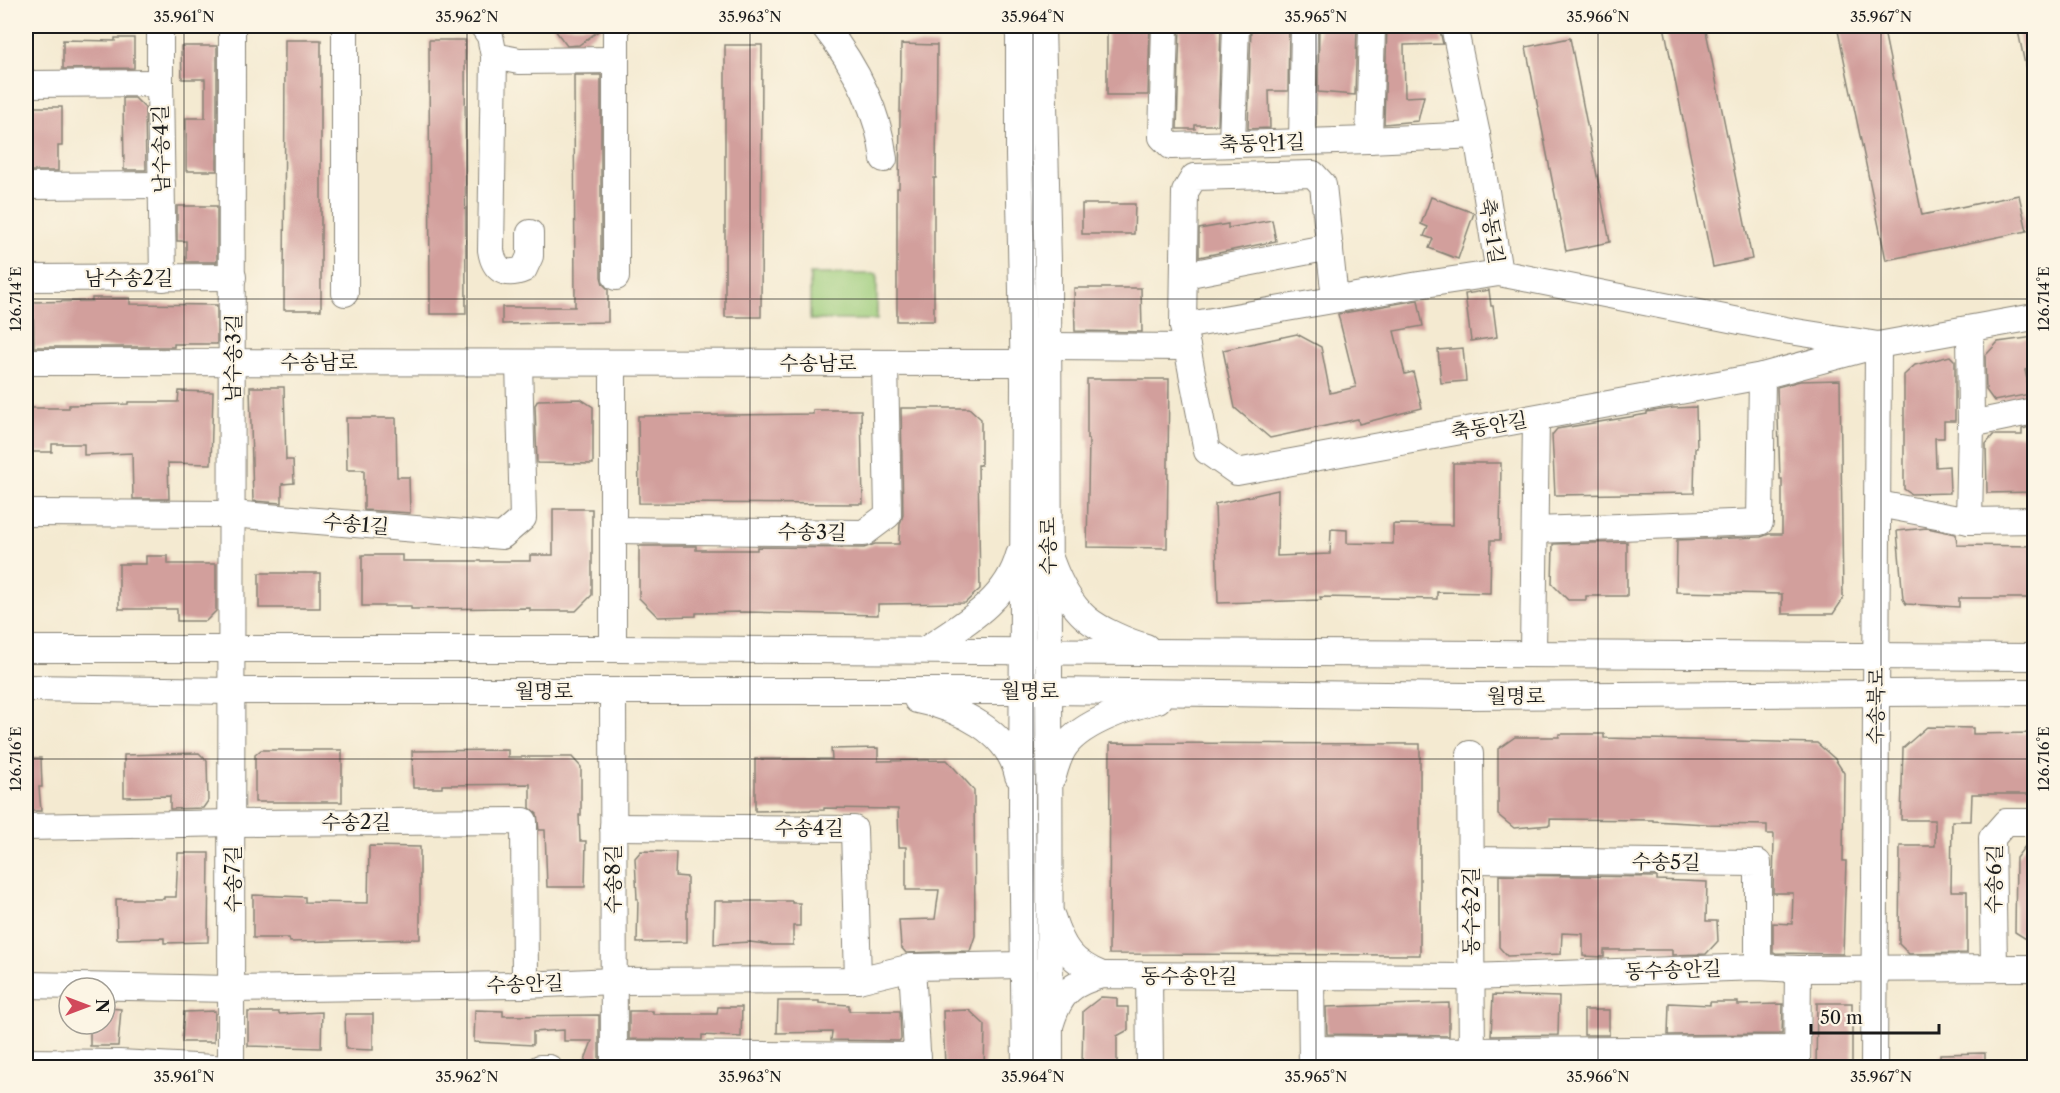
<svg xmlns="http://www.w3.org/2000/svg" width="2060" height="1093" font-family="'Libre Caslon Text','Noto Serif KR',serif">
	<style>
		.green { fill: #9dcc7b; stroke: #5c744c; stroke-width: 1.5 }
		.building { fill: #d29f9c }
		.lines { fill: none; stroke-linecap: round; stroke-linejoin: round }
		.minor-casing { stroke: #888376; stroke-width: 28 }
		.minor { stroke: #fff; stroke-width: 26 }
		.ticks { fill: none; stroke: #1c1c1c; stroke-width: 1.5; stroke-opacity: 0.45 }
		.labels { text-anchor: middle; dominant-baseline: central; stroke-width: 4.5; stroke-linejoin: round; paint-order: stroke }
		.street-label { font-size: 20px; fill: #1c1c1c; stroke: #fcf5e5 }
		.neatline { fill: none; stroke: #1c1c1c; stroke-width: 2 }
		.ticks-label { font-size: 15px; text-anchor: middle; fill: #1c1c1c }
	</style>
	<rect width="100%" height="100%" fill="#fcf5e5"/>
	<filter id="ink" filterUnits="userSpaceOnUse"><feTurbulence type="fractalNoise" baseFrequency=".0167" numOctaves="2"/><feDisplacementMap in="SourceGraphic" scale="12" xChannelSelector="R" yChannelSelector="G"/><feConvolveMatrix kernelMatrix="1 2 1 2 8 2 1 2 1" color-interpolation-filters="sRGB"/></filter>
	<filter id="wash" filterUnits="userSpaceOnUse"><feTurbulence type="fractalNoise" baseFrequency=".008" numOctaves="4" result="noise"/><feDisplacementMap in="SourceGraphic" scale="24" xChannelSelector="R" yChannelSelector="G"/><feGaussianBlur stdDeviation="1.35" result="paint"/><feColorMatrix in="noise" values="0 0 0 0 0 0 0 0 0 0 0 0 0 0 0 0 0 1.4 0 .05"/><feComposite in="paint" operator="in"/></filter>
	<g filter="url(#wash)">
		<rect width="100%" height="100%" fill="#f4ead1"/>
		<rect class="green" x="810" y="274" width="67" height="46"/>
		<g id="blocks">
			<g class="building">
				<path d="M552,26H601V29L579,45L567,46Z"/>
				<path d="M1107,26H1150L1148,95H1107Z"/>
				<path d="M1180,26H1221L1218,125H1195V129H1177Z"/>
				<path d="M1251,26H1289L1288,91H1269L1270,128L1248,129Z"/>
				<path d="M1319,26H1357L1355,95L1318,92Z"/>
				<path d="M1387,26H1439L1443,44L1404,45L1405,97L1424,96L1418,121L1384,124Z"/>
				<path d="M1664,26H1705L1752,259L1713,267Z"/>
				<path d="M1837,26H1883L1922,215L2019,195L2027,231L1886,260Z"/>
				<path d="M2017,26H2034V79H2028Z"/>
				<path d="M115,38H134V68L63,69V40L115,41Z"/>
				<path d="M1570,38L1610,242L1566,251L1526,47Z"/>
				<path d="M285,40H321V310H284Z"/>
				<path d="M429,40H465L466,314H430Z"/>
				<path d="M901,44L937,45L936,178H934V321H897V188H899Z"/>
				<path d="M725,45H762L761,317H725Z"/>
				<path d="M181,46H217V171H186V118H205V79H182Z"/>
				<path d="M574,75H601V277L603,284L608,289V322L502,324V307H575Z"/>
				<path d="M123,98H135L145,108L146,170H124Z"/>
				<path d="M27,107H62V146H58V171H28Z"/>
				<path d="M1431,197L1474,213L1458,259L1429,248L1433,239L1424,236L1428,227L1421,224Z"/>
				<path d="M1082,204H1135L1134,234H1082Z"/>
				<path d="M177,206H217V262H186V241H177Z"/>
				<path d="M1272,220L1276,241L1199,257V229L1228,224V228Z"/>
				<path d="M1074,288H1141L1142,332L1075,331Z"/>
				<path d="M1489,290L1491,306H1493L1497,337L1471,341L1465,294Z"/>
				<path d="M92,298H130V304L217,305V344H174V347H34L33,302L92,301Z"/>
				<path d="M1418,300L1423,326L1394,331L1405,374L1413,372L1422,408L1359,424L1358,419L1270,438L1235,408L1223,350L1297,334L1321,347L1330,393L1356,387L1338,314Z"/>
				<path d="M2034,337V368L2025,370L2030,394L1994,401L1986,390L1985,356L1998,342Z"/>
				<path d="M1463,348L1466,381L1441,383L1438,350Z"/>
				<path d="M1950,356L1955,361V421H1944V438H1935L1936,467L1949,466L1950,493L1911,494L1904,489V375L1915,365Z"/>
				<path d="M1087,379H1169L1167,548L1087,547L1089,439H1087Z"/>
				<path d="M1840,380L1843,599L1833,614H1782V594L1676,592L1677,540L1761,537L1769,534H1782V479H1780L1777,387L1800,381Z"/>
				<path d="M250,387H284L286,460H293L294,483L282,484V503L253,501Z"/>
				<path d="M179,391L213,392L211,464L168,463L169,499H133L132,453L84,455V444H52V452H26V408H69V405L128,404V402H178Z"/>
				<path d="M581,399L593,407V464L537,463L535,405L538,400Z"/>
				<path d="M1696,407L1697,448H1695L1694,493L1555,495L1552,435L1557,429L1647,414V412L1673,408Z"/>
				<path d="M901,408H969L981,419V465H978L980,589L965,603L878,604V615L744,612L696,613V616L658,617L639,598V546H696V550H757V547L864,548L875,544H899L900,524L903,515Z"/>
				<path d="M813,410H861L863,504L639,503L638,416L813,414Z"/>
				<path d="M346,418H396L397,477H409L410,513L364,510V470H347Z"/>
				<path d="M2034,426V492L1987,493L1986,444L1993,435H2022V429Z"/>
				<path d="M1453,463H1501L1500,540H1491L1490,593L1437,592V599L1320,597L1321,600L1218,603L1215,504L1278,490L1277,556L1330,554L1331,529L1347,530V543L1393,544V524L1453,525Z"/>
				<path d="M553,509H592V595L576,611H530V608L411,609V606H362V555H402V561H530V555H553Z"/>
				<path d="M1927,528L1956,534L1957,545L2034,546V598H1959V607L1906,604L1903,599L1897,531Z"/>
				<path d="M1627,542V596H1586V600H1568L1552,584L1553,544Z"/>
				<path d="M146,556H168V564H216V611L206,621H177V609H119V564H146Z"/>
				<rect x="259" y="573" width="61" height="35"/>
				<path d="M1927,727L1973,728V734L2034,733V794H1972L1971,821H1952L1951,891H1967V953L1909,954L1899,944L1900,846H1935V820H1901L1903,748Z"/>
				<path d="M1559,734H1604V738L1817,743L1835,759L1844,773L1843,861H1846L1843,954L1773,953V923L1792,924L1793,893H1773L1774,834H1767V825L1707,824L1653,821V820L1550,819V825L1514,828L1498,815V749L1515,737H1559Z"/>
				<path d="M1110,743L1420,744V955L1109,954Z"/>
				<path d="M878,748V761L947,760L974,790L975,936L970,951L906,953L901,947L899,920L935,919L939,890H906V847H899L898,809L824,808V810L755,811V759H832L831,749Z"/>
				<path d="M261,750H342V802H255V755Z"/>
				<path d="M508,750V757H572L581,767V815H579L580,841H586L585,887H547L545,830H539L537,814L530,808V784L442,785V788H413L412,751Z"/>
				<path d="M199,753L207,761L208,801L203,808L170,809V796L124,797V755Z"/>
				<path d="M26,758H41L42,787H39L41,811H26Z"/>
				<path d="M2032,837H2034V944L2015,932L2016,858Z"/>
				<path d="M369,846L420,847V939L290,942L289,938H253V895L305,897V902L368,903Z"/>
				<path d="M641,851L676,852L675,876L687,877V942L637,943L638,899H637L635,858Z"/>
				<path d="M178,853H209L208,942L164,943V938L117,939L116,899H164V897H176Z"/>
				<path d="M1499,875L1657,877V880L1707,882L1706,921H1717L1718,941L1706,954L1672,955V950H1604V957L1583,956V934L1562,933L1561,954L1507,956L1499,947Z"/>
				<path d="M715,901H792V903H800V926H793V945H772L750,942L714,944Z"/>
				<path d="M1493,995L1559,997L1558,1035L1491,1036Z"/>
				<path d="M1101,997L1117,998V1007H1128V1030L1117,1036V1068H1082L1083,1011Z"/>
				<path d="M778,1001H819V1003L849,1005V1011H900L901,1039L899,1041L831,1040L832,1032L777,1033Z"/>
				<path d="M1710,1002H1738V1005L1783,1004L1782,1034L1668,1035L1669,1003L1710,1005Z"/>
				<path d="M1449,1003V1036L1327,1034L1326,1007Z"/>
				<path d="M1817,1003H1852V1068H1816Z"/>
				<path d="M718,1007H742L741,1037L702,1035V1040L629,1039V1011H653V1014H717Z"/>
				<path d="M105,1008L121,1009L118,1046H90V1024H105Z"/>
				<path d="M475,1010L503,1011V1016L599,1015V1068H582L592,1041H564V1030L533,1032V1045L474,1042Z"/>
				<path d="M969,1010L985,1025L984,1068H945L943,1011Z"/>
				<rect x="1584" y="1010" width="25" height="25"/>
				<path d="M215,1011L214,1042H182L184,1012Z"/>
				<path d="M248,1012H279V1014L322,1012L321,1048L248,1046Z"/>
				<path d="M345,1014H373V1050L346,1049Z"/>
				<path d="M1985,1053V1068H1940V1054Z"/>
				<path d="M1557,1065V1068H1490V1066Z"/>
			</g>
		</g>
	</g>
	<g filter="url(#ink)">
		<use href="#blocks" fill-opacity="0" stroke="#888376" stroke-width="1.5"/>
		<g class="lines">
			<defs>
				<g id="minor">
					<path d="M160,26V83"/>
					<path d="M483,26L490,36L494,56L491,250C494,270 505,277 524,269L530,256V233"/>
					<path d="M616,26V277"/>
					<path d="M824,26C855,65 878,109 884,159"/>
					<path d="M1019,26V155L1024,382L1022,809L1025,1068"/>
					<path d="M1042,26L1048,261L1050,1068"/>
					<path d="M1165,26L1162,137L1171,146L1369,140L1477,135"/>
					<path d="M1454,26L1477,135L1499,273"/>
					<path d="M494,56L519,61L616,60"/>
					<path d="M26,84L160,83L163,278"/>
					<path d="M1369,140L1372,26"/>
					<path d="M1302,141L1304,26"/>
					<path d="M1232,143L1236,26"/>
					<path d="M26,186L162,185"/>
					<path d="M1185,275L1330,247"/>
					<path d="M26,278L233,277"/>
					<path d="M345,293V26"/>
					<path d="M1335,299L1323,185L1313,174L1194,177L1185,192L1183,326L1207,451L1237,472L1762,376L1878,345L2034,317"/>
					<path d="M1183,326L1419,285L1499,273L1790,331L1878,345L1874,1068"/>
					<path d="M1048,346L1187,347"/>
					<path d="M26,362L1023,363"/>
					<path d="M613,363V649"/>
					<path d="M1971,424L2034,411"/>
					<path d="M1878,504L1969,521L2034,520"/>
					<path d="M26,513L231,514L502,536L523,518L519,363"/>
					<path d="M1969,521L1971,424L1970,329"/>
					<path d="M613,530L864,533L888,515L885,363"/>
					<path d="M1535,530L1760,522L1762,376"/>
					<path d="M1051,561C1058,580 1070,604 1086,618C1100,630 1128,642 1146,647"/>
					<path d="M26,649H613L2034,657"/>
					<path d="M925,650C962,625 1007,601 1019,555"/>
					<path d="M1533,653L1536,418"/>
					<path d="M26,688L233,691H1048L1466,696L2034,692"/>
					<path d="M613,691L614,1068"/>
					<path d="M917,700C958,708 1009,731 1018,776"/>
					<path d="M1470,754L1472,1068"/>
					<path d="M1053,776C1056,765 1059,754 1066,745C1084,722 1129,707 1158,700"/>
					<path d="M26,827L233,823L524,821L525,985"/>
					<path d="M613,827L854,829L858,980"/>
					<path d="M1471,860L1758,863V967"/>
					<path d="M1052,917C1062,948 1071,962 1102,975"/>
					<path d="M912,967L918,1068"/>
					<path d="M1994,968L1992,838L2006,822H2034"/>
					<path d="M1149,977L1150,1068"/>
					<path d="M1311,977L1312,1068"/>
					<path d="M26,985L232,989L525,985L613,981L858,980L912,967L1024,965"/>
					<path d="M1051,1023C1060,993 1072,983 1102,975L1471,977L1758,967L1798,969L2034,968"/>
					<path d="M1312,1049L1471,1051L1797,1049"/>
					<path d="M614,1054L918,1056"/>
					<path d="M26,1062L119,1063L214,1068"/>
					<path d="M231,1068L232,26"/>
					<path d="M540,1068H549"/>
					<path d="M1797,1068L1798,969"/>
				</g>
			</defs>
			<use href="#minor" class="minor-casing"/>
			<use href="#minor" class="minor"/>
		</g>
	</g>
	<path class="ticks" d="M184,26V1068M467,26V1068M750,26V1068M1033,26V1068M1316,26V1068M1598,26V1068M1881,26V1068M26,299H2034M26,759H2034"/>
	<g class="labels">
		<g class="street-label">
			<text transform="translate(1262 143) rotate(-2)">축동안1길</text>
			<text transform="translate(161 149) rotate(-91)">남수송4길</text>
			<text transform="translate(1492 231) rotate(81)">축동1길</text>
			<text x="129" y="278">남수송2길</text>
			<text transform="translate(233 358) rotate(-89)">남수송3길</text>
			<text x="319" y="362">수송남로</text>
			<text x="818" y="363">수송남로</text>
			<text transform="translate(1489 426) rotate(-10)">축동안길</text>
			<text transform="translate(356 524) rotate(5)">수송1길</text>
			<text transform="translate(812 532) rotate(1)">수송3길</text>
			<text transform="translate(1048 546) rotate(-90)">수송로</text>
			<text x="544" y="691">월명로</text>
			<text x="1030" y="691">월명로</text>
			<text x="1516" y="696">월명로</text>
			<text transform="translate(1876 706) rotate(-89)">수송북로</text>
			<text x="356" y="822">수송2길</text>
			<text x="809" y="828">수송4길</text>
			<text transform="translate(1666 862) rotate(1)">수송5길</text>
			<text transform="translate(233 879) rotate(-90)">수송7길</text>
			<text transform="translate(613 879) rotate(-90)">수송8길</text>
			<text transform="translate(1994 879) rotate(-89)">수송6길</text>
			<text transform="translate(1471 911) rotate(-90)">동수송2길</text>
			<text transform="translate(1673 970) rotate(-2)">동수송안길</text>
			<text x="1189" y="976">동수송안길</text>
			<text transform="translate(525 984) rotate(-2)">수송안길</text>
		</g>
	</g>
	<rect width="2060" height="1093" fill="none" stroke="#fcf5e5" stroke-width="66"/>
	<g transform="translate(87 1006) rotate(90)"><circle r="28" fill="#fcf5e5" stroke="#a29e95" stroke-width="1.5"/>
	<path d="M0-4.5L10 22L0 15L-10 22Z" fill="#d1495b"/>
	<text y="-9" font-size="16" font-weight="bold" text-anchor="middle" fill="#1c1c1c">N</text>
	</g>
	<path d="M1811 1024v9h128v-9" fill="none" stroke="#1c1c1c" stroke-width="3"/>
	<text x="1820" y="1024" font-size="18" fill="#1c1c1c" stroke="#fcf5e5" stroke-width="4.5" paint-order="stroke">50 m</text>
	<rect x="33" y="33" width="1994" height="1027" class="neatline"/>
	<g class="ticks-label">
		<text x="184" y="22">35.961°N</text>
		<text x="467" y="22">35.962°N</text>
		<text x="750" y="22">35.963°N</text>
		<text x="1033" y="22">35.964°N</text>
		<text x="1316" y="22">35.965°N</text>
		<text x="1598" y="22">35.966°N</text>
		<text x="1881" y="22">35.967°N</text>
		<text transform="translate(2044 299) rotate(-90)" y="5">126.714°E</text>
		<text transform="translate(16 299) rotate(-90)" y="5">126.714°E</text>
		<text transform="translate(2044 759) rotate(-90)" y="5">126.716°E</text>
		<text transform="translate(16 759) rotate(-90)" y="5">126.716°E</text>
		<text x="184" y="1082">35.961°N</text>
		<text x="467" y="1082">35.962°N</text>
		<text x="750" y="1082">35.963°N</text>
		<text x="1033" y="1082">35.964°N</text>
		<text x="1316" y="1082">35.965°N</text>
		<text x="1598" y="1082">35.966°N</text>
		<text x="1881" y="1082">35.967°N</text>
	</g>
</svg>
